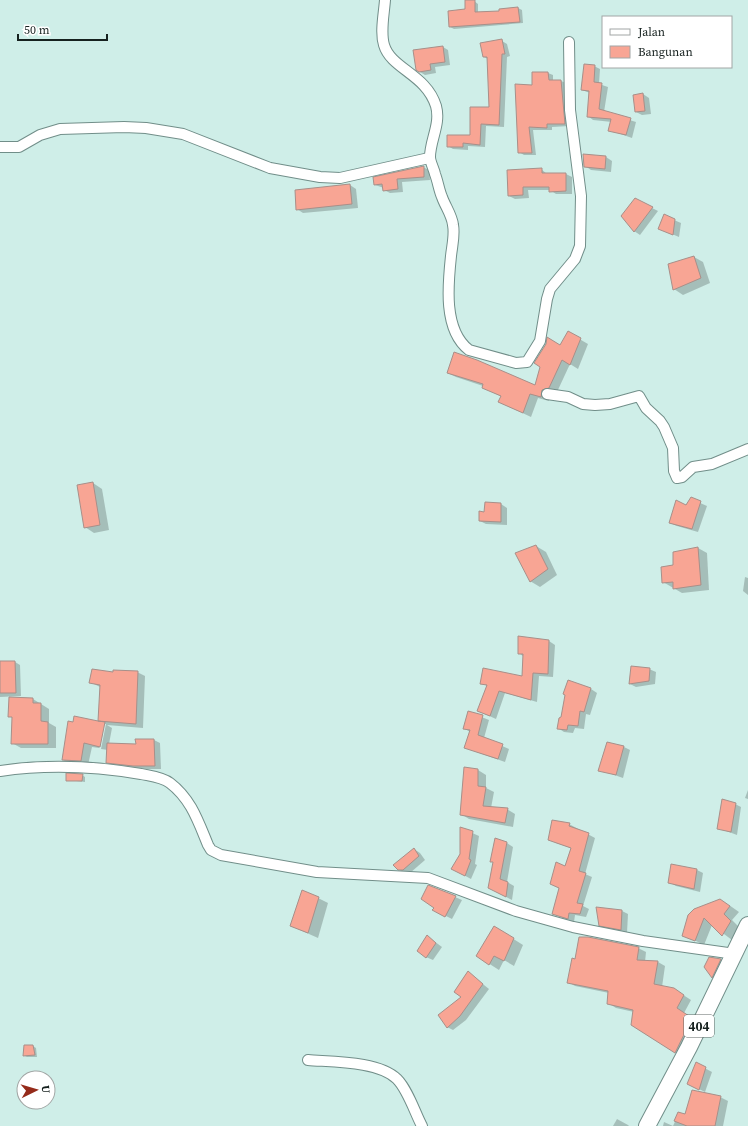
<svg xmlns="http://www.w3.org/2000/svg" width="748" height="1126" font-family="'Source Serif 4',serif">
	<style>
		.shadow { fill: #0003 }
		.building { fill: #f8a594; stroke: #a88f89 }
		.lines { fill: none; stroke-linecap: round; stroke-linejoin: round }
		.minor-casing { stroke: #718e89; stroke-width: 12 }
		.primary-casing { stroke: #718e89; stroke-width: 18 }
		.minor { stroke: #fff; stroke-width: 10 }
		.primary { stroke: #fff; stroke-width: 16 }
		.labels { text-anchor: middle; dominant-baseline: central; stroke-width: 3.5; stroke-linejoin: round; paint-order: stroke }
		.shield { fill: #fff; stroke: #5c6462; stroke-width: 1 }
		.shield-label { font-size: 13px; font-weight: bold; fill: #16211f }
	</style>
	<rect width="100%" height="100%" fill="#cfeee8"/>
	<g class="shadow">
		<path d="M474,1L478,4V13L500,12L518,8L522,10L523,23L454,29L450,27Z"/>
		<path d="M502,41L507,44L510,56L507,57L504,127L486,126L485,147L468,146V150L453,149L448,146L471,136L490,108L488,59L484,57Z"/>
		<path d="M443,47L448,50L450,65L435,67L436,73L425,75L420,72L414,51Z"/>
		<path d="M594,66L600,69L599,84L608,87L604,112L636,122L632,138L609,130L612,122L593,120L588,116L590,93L582,90Z"/>
		<path d="M533,73H548L553,75V81H561L566,83L570,126L552,127V130H533L536,155H524L519,152L533,86Z"/>
		<path d="M643,94L649,98L651,114L642,115L636,112Z"/>
		<path d="M584,155L606,157L612,161L611,172L591,170L585,166Z"/>
		<path d="M423,167L429,170L430,180L402,182L403,192L390,193L384,190V188L375,185Z"/>
		<path d="M541,169L547,174H566L572,177V194H556L550,190H528L529,198L515,199L509,196Z"/>
		<path d="M350,185L356,189L358,208L303,213L297,209Z"/>
		<path d="M652,208L658,211L640,235L634,231Z"/>
		<path d="M674,220L681,223L679,237L660,229Z"/>
		<path d="M694,257L703,262L710,283L683,295L674,289Z"/>
		<path d="M569,333L588,344L578,369L570,364L557,392L550,394L549,401L538,398L531,417L499,402L502,397L483,387V386L456,377L448,373L535,387Z"/>
		<path d="M93,483L102,489L109,530L94,533L85,527Z"/>
		<path d="M691,499L707,506L698,532L677,526L670,523Z"/>
		<path d="M501,504L507,508V525L486,524L480,521L485,513Z"/>
		<path d="M536,546L546,552L557,575L540,587L530,581Z"/>
		<path d="M698,548L707,553L709,590L682,593L663,582L674,566Z"/>
		<path d="M745,577L748,578V595L743,591Z"/>
		<path d="M549,641L555,645L553,677L539,676L537,702L505,693L496,719L478,711L487,686L482,683L522,677L524,657L519,653Z"/>
		<path d="M15,662L20,665L21,696L0,697V680Z"/>
		<path d="M649,669L656,672L655,684L636,687L630,684Z"/>
		<path d="M137,672L145,676L143,728L107,725L112,728L109,744L137,745L136,740H154L160,743L161,769H140L113,766L107,762L108,750L101,749L106,724H104L99,748L92,747L88,765L70,764L63,760L99,722L100,687L90,682L114,674Z"/>
		<path d="M591,689L597,693L590,715L586,714L584,729L575,728L573,733L564,732L558,728Z"/>
		<path d="M10,698L33,699L49,709V723L56,727V748H21L12,743L13,718L9,716Z"/>
		<path d="M469,712L489,720L484,738L509,749L505,762L465,748L470,732L464,728Z"/>
		<path d="M607,744L624,747L630,750L623,778L600,770Z"/>
		<path d="M465,768L478,770L486,775V788L494,792L491,808L507,809L515,814L513,827L469,819L461,814Z"/>
		<path d="M82,775L85,777V782L67,780Z"/>
		<path d="M748,790V799L745,798Z"/>
		<path d="M735,804L741,807L737,835L718,828Z"/>
		<path d="M569,824L595,838L585,874L592,877L583,906L589,909L586,917L575,915L574,922L553,914L559,888L551,884L565,867L571,848L556,843Z"/>
		<path d="M461,828L479,836L475,864L477,865L471,879L458,872L461,854Z"/>
		<path d="M507,843L513,847L507,882L514,886L512,900L495,891L494,863L492,861Z"/>
		<path d="M414,849L420,853L425,860L410,873H405L398,869Z"/>
		<path d="M697,870L703,873L700,892L676,886L669,882Z"/>
		<path d="M429,886L462,900L452,919L440,913L435,907Z"/>
		<path d="M318,898L328,903L318,938L291,926Z"/>
		<path d="M729,905L739,912L732,920L739,927L732,940L712,925L704,945L684,935L689,916Z"/>
		<path d="M597,908L622,911L628,914L627,933L606,929L600,925Z"/>
		<path d="M504,933L523,945L514,966L504,960L499,970L477,956Z"/>
		<path d="M427,936L442,947L433,960L426,957Z"/>
		<path d="M638,948L646,952L645,962H658L665,966L662,987L674,989L691,1000L684,1013L699,1024L683,1056L632,1024L634,1012L616,1008L608,1003L609,993L575,986L568,982Z"/>
		<path d="M710,958L721,960L727,963L718,980L713,977L705,967Z"/>
		<path d="M469,973L489,989L466,1020L453,1030L447,1027L462,997Z"/>
		<path d="M33,1046L36,1048L37,1057H27L25,1056Z"/>
		<path d="M697,1064L712,1072L705,1092L695,1087Z"/>
		<path d="M720,1097L728,1101L723,1126H663L664,1122L673,1126L679,1113L685,1116Z"/>
		<path d="M617,1119L628,1125L629,1126H613Z"/>
	</g>
	<g class="building">
		<path d="M465,0H475V12L499,11V9L518,7L520,22L449,27L448,11L465,9Z"/>
		<path d="M502,39L505,54H502L499,125L481,124L480,145L463,143V147H447V135H470V107H489L487,57H483L480,43Z"/>
		<path d="M443,46L445,62L430,64L431,70L419,72L416,70L413,50Z"/>
		<path d="M584,64L595,65L594,82L602,83L599,109L631,118L626,135L608,131L611,119L587,117L589,91L581,90Z"/>
		<path d="M532,72H548L549,80H561L565,124H547V128L529,127L532,153H518L515,84L532,85Z"/>
		<path d="M643,93L645,111L635,112L633,95Z"/>
		<path d="M583,154L606,156L605,169L584,167Z"/>
		<path d="M424,166V177L397,179L398,189L383,191L382,184L374,185L373,177Z"/>
		<path d="M542,168V173H566V191L549,192V187H523V195L508,196L507,170Z"/>
		<path d="M350,184L352,204L296,210L295,190Z"/>
		<path d="M635,198L653,207L634,232L621,216Z"/>
		<path d="M664,214L675,219L673,235L658,229Z"/>
		<path d="M694,256L701,278L673,290L668,264Z"/>
		<path d="M568,331L581,338L570,365L562,360L549,388L542,390L541,397L530,394L523,413L498,402L501,396L482,388L483,384L447,373L454,352L477,360L535,385L540,367L534,363L546,344L547,337L560,345Z"/>
		<path d="M93,482L100,525L84,528L77,485Z"/>
		<path d="M691,497L701,501L692,529L669,523L676,500L686,505Z"/>
		<path d="M485,502L501,503V522L479,521V511L484,512Z"/>
		<path d="M536,545L548,569L530,582L515,553Z"/>
		<path d="M698,547L701,585L673,589V582L662,583L661,567L673,565V552Z"/>
		<path d="M518,636L549,640L548,674L533,673L531,700L499,691L490,716L477,711L487,685L480,684L483,668L522,676L523,654H518Z"/>
		<path d="M0,661H15L16,693H0Z"/>
		<path d="M631,666L650,668L649,681L629,684Z"/>
		<path d="M92,669L113,672V670L138,671L136,724L98,721L105,722L100,747L84,743L81,761L62,760L68,721L73,722L74,716L98,721L100,685L89,683Z"/>
		<path d="M568,680L591,688L584,712L580,711L578,726L568,725L567,730L557,729L559,718L561,717L565,695L563,694Z"/>
		<path d="M9,697L33,698V703H41V721L48,722V744H11L12,717H8Z"/>
		<path d="M468,711L483,715L478,735L503,744L498,759L464,748L470,730L463,729Z"/>
		<path d="M135,739H154L155,766H133L106,763L107,743L136,744Z"/>
		<path d="M607,742L624,746L616,775L598,771Z"/>
		<path d="M464,767L478,769V786L486,787L483,806L508,808L505,823L460,815Z"/>
		<path d="M66,773L83,774L82,781H66Z"/>
		<path d="M722,799L736,803L731,832L717,829Z"/>
		<path d="M552,820L570,823L569,826L589,833L579,871L586,873L577,903L583,904L580,914L569,913L568,919L552,914L559,888L550,884L556,862L565,866L571,848L548,840Z"/>
		<path d="M460,827L473,831L469,859L471,860L465,876L451,869L460,854Z"/>
		<path d="M495,838L507,842L500,879L508,882L506,897L488,888L493,862H490Z"/>
		<path d="M414,848L419,856L403,870H398L393,865Z"/>
		<path d="M671,864L697,869L694,889L668,883Z"/>
		<path d="M428,885L456,896L445,917L432,910L434,908L421,899Z"/>
		<path d="M302,890L319,897L308,933L290,926Z"/>
		<path d="M720,899L730,906L724,914L731,921L722,936L704,918L695,941L682,936L688,915L694,909Z"/>
		<path d="M596,907L622,910L621,930L599,926Z"/>
		<path d="M494,926L514,938L504,961L494,956L489,965L476,956Z"/>
		<path d="M427,935L436,943L426,958L417,951Z"/>
		<path d="M579,937H588L639,947L637,960L658,961L654,984L674,988L684,995L677,1008L692,1018L675,1053L631,1025L633,1010L607,1004L608,991L567,983L572,958L575,959Z"/>
		<path d="M709,957L721,959L712,978L704,967Z"/>
		<path d="M468,971L483,984L460,1016L447,1028L438,1015L461,997L454,992Z"/>
		<path d="M24,1045H33L35,1055L23,1056Z"/>
		<path d="M696,1062L706,1067L699,1090L687,1084Z"/>
		<path d="M692,1090L721,1096L715,1126H687L674,1121L678,1112L685,1114Z"/>
	</g>
	<g class="lines">
		<defs>
			<g id="minor">
				<path d="M385,0C384,14 380,32 384,45C391,69 426,74 436,106C441,124 430,140 430,157C430,162 434,169 435,174C438,182 439,190 442,197C445,206 452,215 453,225C455,235 452,246 451,256C448,284 443,330 469,350L516,363L527,362L540,341L547,299L550,289L575,259L580,246L581,196L570,110L569,42"/>
				<path d="M0,147H19L40,135L60,129L124,127L146,128L183,134L270,168L320,177L340,178L429,158"/>
				<path d="M547,394L568,397L583,404L595,405L610,404L639,396L646,408L660,421L664,427L673,448L674,471L677,478L682,477L693,467L712,464L748,449"/>
				<path d="M0,771C47,764 94,766 141,774C150,776 162,777 170,783C191,799 198,821 208,845L211,850L221,855L317,872L428,878L516,911L573,927L643,941L735,954"/>
				<path d="M308,1060C332,1062 379,1061 397,1079C408,1090 415,1113 422,1126"/>
			</g>
			<path id="primary" d="M647,1126L689,1047L748,925"/>
		</defs>
		<use href="#minor" class="minor-casing"/>
		<use href="#primary" class="primary-casing"/>
		<use href="#minor" class="minor"/>
		<use href="#primary" class="primary"/>
	</g>
	<g class="labels">
		<rect class="shield" x="684" y="1015" width="30" height="22" rx="3"/>
		<g class="shield-label">
			<text x="699" y="1026">404</text>
		</g>
	</g>
	<rect x="602" y="16" width="130" height="52" fill="#ffffff" stroke="#a2a6a5"/>
	<rect x="610" y="29" width="20" height="6" fill="#ffffff" stroke="#a2a6a5"/>
	<text x="638" y="36" font-size="12" fill="#16211f">Jalan</text>
	<rect x="610" y="46" width="20" height="12" fill="#f8a594" stroke="#a2a6a5"/>
	<text x="638" y="56" font-size="12" fill="#16211f">Bangunan</text>
	<g transform="translate(36 1090) rotate(85)"><circle r="19" fill="#ffffff" stroke="#a2a6a5"/>
	<path d="M0-3L7 15L0 10L-7 15Z" fill="#952b1a"/>
	<text y="-6" font-size="11" font-weight="bold" text-anchor="middle" fill="#16211f">U</text>
	</g>
	<path d="M18 34v6h89v-6" fill="none" stroke="#16211f" stroke-width="2"/>
	<text x="24" y="34" font-size="12" fill="#16211f" stroke="#ffffff" stroke-width="3" paint-order="stroke">50 m</text>
</svg>
